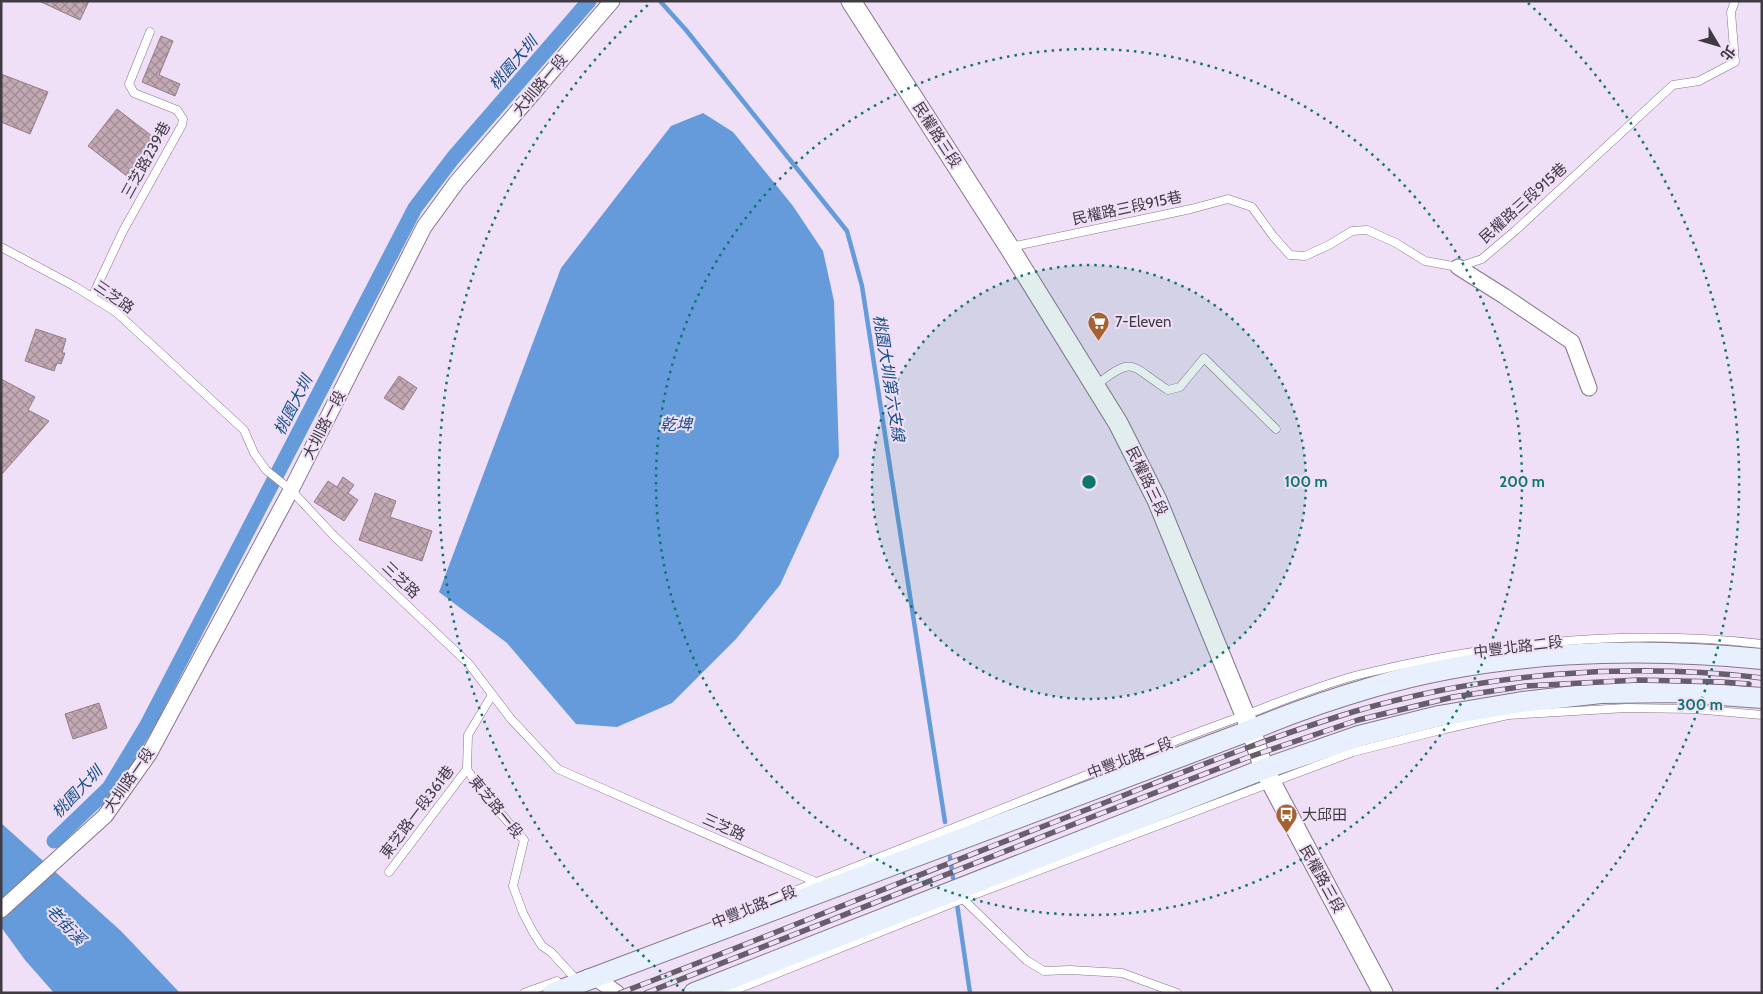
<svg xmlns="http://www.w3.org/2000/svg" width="1763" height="994" font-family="Cabin,'Noto Sans TC',sans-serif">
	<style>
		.water { fill: #659bda }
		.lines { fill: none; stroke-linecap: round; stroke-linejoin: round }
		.stream { stroke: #659bda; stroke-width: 4.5 }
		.canal { stroke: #659bda; stroke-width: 15 }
		.building { fill: url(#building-cross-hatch); stroke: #957c87 }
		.service-casing { stroke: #85768a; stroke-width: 9 }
		.minor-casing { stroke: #85768a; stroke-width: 17 }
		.tertiary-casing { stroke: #85768a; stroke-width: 21 }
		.secondary-casing { stroke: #85768a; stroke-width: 22 }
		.service { stroke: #fff; stroke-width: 8 }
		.minor { stroke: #fff; stroke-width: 15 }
		.tertiary { stroke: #fff; stroke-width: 19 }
		.secondary { stroke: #e7f0fc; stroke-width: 20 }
		.rail-casing { stroke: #665e6a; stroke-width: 5.5 }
		.rail { stroke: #f0e0f7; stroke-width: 4; stroke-dasharray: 11; stroke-linecap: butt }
		.ring { fill: none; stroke: #0f766e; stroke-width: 2.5; stroke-dasharray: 2.5 5 }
		.labels { text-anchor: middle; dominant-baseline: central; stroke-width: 4; stroke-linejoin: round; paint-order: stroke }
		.street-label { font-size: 15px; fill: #403a43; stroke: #f0e0f7 }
		.poi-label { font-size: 15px; fill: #403a43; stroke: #f0e0f7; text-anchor: start }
		.water-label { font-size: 16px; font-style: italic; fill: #174e88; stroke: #f0e0f7 }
		.centre { fill: #0f766e; stroke: #f0e0f7; stroke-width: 2.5 }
		.ring-label { font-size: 15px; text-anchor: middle; font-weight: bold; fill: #0f766e; stroke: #f0e0f7; stroke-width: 4; stroke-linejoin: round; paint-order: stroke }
	</style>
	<defs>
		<pattern id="building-cross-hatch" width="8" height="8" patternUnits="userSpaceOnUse" patternTransform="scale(1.25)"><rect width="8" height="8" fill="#c3a9b4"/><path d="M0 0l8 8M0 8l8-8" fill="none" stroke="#a08b94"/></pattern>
	</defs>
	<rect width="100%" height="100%" fill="#f0e0f7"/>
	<g class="water">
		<path d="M703,113L733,132L793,206L823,251L834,301L839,456L780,585L736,639L672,703L617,727L576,724L507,643L439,592L561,268L671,126Z"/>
		<path d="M1,823L121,931L180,993H54L25,960L1,927Z"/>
	</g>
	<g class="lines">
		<g class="stream">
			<path d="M660,1L686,30L847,231L862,286L945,822"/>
			<path d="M950,857L953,878"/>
			<path d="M957,904L970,993"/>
		</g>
		<path class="canal" d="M54,841L109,788L147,725L415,208L453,158L589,1"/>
	</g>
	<g class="building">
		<path d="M39,1H89L80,20Z"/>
		<path d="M161,36L173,41L159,75L180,84L175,96L142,82Z"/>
		<path d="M1,74L48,92L30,134L1,122Z"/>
		<path d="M117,109L161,143L132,180L88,146Z"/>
		<path d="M36,329L66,339L62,353H65L61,364L57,363L54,371L25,361Z"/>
		<path d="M399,376L417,388L403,410L384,398Z"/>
		<path d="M1,379L35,397L28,410L49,421L1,475Z"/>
		<path d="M343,477L354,485L348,493L358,500L344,521L314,502L328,481L337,487Z"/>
		<path d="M375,493L396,501L390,517L432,531L422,561L359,540Z"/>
		<path d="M99,703L107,728L73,739L65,714Z"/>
	</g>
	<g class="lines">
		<defs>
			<g id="service">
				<path d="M1,247L74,286L116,312L244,430L254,453L266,470L291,490L334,536L469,664L511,719L558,769L816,882"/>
				<path d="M1011,247L1191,209L1228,199L1252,207L1273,236L1290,255L1305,256L1329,245L1352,231L1367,230L1396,243L1425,261L1458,267L1482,259L1516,230L1673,85L1699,81L1735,62L1731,12L1735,1"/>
				<path d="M92,297L123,231L182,125L183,119L177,110L134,93L129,84L150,32"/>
				<path d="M1095,386C1135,354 1130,366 1168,390L1180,387L1204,358L1276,429"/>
				<path d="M492,695L468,735L467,769L480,790L524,840L513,886L523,913L533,932L542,946L551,952L573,976"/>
				<path d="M389,872L467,769"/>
				<path d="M963,899L1026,960L1044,971L1070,970L1122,973L1177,993"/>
				<path d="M769,901C871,860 973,820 1074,780C1131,757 1188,736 1245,715C1282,701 1320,685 1358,675C1486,643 1630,628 1762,644"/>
				<path d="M524,993L557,981"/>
				<path d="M728,993L963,899L1353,752L1445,729L1508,715L1626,708L1694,709L1762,715"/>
			</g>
			<g id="minor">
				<path d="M1458,267L1504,296L1572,342L1589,388"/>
				<path d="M1,910L105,816L149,754L291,490L424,227L456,183L612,1"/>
				<path d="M588,977H594L617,993"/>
			</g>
			<path id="tertiary" d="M851,1L1009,247L1118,423L1157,500L1251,730L1264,769L1383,993"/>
			<g id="secondary">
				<path d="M553,993L1251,730C1291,713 1332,699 1373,687C1495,651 1636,646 1762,659"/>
				<path d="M694,993L1264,769L1359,736L1439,716L1522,702L1601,693L1680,692L1762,698"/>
			</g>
		</defs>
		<use href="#service" class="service-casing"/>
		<use href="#minor" class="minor-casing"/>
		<use href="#tertiary" class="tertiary-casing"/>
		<use href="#secondary" class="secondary-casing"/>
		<use href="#service" class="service"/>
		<use href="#minor" class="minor"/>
		<use href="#tertiary" class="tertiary"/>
		<use href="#secondary" class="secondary"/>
		<defs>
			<g id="rail">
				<path d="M620,993C778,933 933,868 1091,808C1179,774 1266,738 1356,711C1487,673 1627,662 1762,678"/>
				<path d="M646,993L1097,815L1246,758L1358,720L1453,697L1526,686L1638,680L1722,682L1749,684"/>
			</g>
		</defs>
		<use href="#rail" class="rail-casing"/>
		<use href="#rail" class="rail"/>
	</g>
	<circle cx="1089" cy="482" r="217" fill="#0f766e" fill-opacity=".12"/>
	<g class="ring">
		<circle cx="1089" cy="482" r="217"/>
		<circle cx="1089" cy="482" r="433"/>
		<path d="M684 991A650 650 0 0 1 650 3M1528 3A650 650 0 0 1 1494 991"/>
	</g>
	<defs>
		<symbol id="supermarket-pin" viewBox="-11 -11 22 30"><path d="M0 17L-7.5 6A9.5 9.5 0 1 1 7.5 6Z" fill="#a56130" stroke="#f0e0f7"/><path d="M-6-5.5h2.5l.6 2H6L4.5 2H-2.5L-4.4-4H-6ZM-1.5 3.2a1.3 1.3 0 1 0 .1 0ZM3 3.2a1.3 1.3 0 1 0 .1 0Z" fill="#fff"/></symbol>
		<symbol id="bus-pin" viewBox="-11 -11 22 30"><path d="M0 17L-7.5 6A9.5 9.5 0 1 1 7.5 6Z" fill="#a56130" stroke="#f0e0f7"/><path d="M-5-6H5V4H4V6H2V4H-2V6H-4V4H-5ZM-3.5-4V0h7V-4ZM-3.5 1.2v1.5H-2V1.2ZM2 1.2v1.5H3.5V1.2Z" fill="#fff"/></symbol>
	</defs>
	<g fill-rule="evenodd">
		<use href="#supermarket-pin" x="1086" y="310" width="25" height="34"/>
		<use href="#bus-pin" x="1274" y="802" width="25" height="34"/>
	</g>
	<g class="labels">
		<g class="street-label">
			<text transform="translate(540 85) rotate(-50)">大圳路一段</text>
			<text transform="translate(937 135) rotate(57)">民權路三段</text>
			<text transform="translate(146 160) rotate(-61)">三芝路239巷</text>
			<text transform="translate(1523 203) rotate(-42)">民權路三段915巷</text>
			<text transform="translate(1127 208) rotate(-12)">民權路三段915巷</text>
			<text transform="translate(114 297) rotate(35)">三芝路</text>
			<text transform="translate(324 425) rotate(-63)">大圳路一段</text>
			<text transform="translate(1147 481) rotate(64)">民權路三段</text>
			<text transform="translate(401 580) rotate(44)">三芝路</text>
			<text transform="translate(1518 647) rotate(-7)">中豐北路二段</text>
			<text transform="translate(1130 758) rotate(-21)">中豐北路二段</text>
			<text transform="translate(129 780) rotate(-55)">大圳路一段</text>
			<text transform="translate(496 807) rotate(51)">東芝路一段</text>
			<text transform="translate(417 812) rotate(-53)">東芝路一段361巷</text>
			<text transform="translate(724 827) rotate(24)">三芝路</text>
			<text transform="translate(1322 879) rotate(61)">民權路三段</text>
			<text transform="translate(754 907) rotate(-22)">中豐北路二段</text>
		</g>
		<g class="poi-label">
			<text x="1115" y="322">7-Eleven</text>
			<text x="1302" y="815">大邱田</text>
		</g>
		<g class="water-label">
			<text transform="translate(513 63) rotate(-49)">桃園大圳</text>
			<text transform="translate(889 378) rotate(81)">桃園大圳第六支線</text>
			<text transform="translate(293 405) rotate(-63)">桃園大圳</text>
			<text x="676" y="424">乾埤</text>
			<text transform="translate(77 792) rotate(-46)">桃園大圳</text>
			<text transform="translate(66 925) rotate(46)">老街溪</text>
		</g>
	</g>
	<circle cx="1089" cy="482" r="8" class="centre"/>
	<g class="ring-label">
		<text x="1306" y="487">100 m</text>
		<text x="1522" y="487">200 m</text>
		<text x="1700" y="710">300 m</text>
	</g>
	<rect width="1763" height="994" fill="none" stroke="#403a43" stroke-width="5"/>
	<g transform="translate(1718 45) rotate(128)" stroke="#f0e0f7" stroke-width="4" paint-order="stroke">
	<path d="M0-4L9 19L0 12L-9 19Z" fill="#403a43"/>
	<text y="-8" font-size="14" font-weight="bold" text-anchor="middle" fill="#403a43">北</text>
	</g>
</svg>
